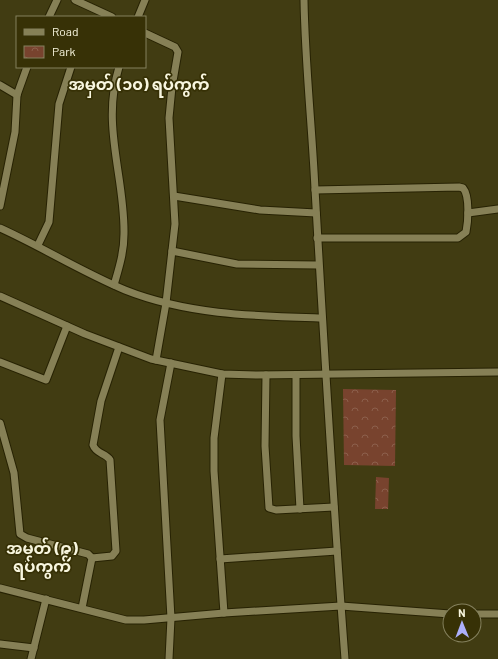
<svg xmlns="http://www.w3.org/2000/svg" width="498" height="659" font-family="Barlow,'Noto Sans Myanmar',sans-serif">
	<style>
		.park { fill: url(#park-crowns) }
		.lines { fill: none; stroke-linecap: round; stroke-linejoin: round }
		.street-casing { stroke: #272203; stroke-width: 9 }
		.street { stroke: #868056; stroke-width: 7 }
		.labels { text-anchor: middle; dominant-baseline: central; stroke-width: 3.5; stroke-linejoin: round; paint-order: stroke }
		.quarter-label { font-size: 16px; font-weight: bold; fill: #f8f6df; stroke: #373106 }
	</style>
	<defs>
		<pattern id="park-crowns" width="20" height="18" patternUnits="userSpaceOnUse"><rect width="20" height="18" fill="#78432e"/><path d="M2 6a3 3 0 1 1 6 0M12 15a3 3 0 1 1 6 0" fill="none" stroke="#8c5f4c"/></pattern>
	</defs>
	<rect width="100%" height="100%" fill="#413c12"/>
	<g class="park">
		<path d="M343,389L396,390L395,466L344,465Z"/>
		<path d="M376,477L389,478L388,509H375Z"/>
	</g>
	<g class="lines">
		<defs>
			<g id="street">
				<path d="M75,0L112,17"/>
				<path d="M304,0C305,63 312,126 315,189C324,346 333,502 345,659"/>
				<path d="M49,17L57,0"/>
				<path d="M138,17L145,0"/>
				<path d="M145,33L175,47L178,52L172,87L169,118L175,224L166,303L156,360"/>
				<path d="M0,85L17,95"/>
				<path d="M315,190L459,187L463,188C470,196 468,222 466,232L458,238H317"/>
				<path d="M174,196L260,210L316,213"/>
				<path d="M0,206L15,132L17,95L27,67"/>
				<path d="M468,213L498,209"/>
				<path d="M0,228C42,247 82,272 125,290C188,315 255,316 322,318"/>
				<path d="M38,245L49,222L59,104L71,67"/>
				<path d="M172,251L237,264L318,265"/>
				<path d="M114,285C119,268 124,252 124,234C125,177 101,126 119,67"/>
				<path d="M0,296L85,334L151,359L222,374L257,375L498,372"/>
				<path d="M0,362L46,380L67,326"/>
				<path d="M222,374L214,438V471L224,613"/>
				<path d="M266,375L265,446L269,508L276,510L334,507"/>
				<path d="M296,375V436L300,509"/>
				<path d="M0,423L14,473L20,534L27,538L88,554L92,558L82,608"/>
				<path d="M92,558L112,556L116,551L110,460C106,453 96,454 93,445L101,401L119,347"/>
				<path d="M220,559L337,551"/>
				<path d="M0,588L126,620H144L224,613L341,606L450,614"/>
				<path d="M474,614H498"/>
				<path d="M0,644L34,648"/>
				<path d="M31,659L46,599"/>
				<path d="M169,659L171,618L160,420L171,363"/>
			</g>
		</defs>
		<use href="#street" class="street-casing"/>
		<use href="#street" class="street"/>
	</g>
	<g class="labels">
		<g class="quarter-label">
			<text x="139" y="83">အမှတ် (၁၀) ရပ်ကွက်</text>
			<text x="42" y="547">အမှတ် (၉)<tspan x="42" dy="18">ရပ်ကွက်</tspan></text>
		</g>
	</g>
	<rect x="16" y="16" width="130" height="52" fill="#373106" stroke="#84805d"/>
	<rect x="24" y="29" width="20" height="6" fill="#868056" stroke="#84805d"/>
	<text x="52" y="36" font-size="12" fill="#f8f6df">Road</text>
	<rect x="24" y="46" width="20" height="12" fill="url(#park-crowns)" stroke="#84805d"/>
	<text x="52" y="56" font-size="12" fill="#f8f6df">Park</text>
	<g transform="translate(462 623) rotate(359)"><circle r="19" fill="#373106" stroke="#84805d"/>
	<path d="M0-3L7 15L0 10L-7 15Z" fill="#acaffb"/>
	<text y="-6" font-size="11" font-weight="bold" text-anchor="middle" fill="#f8f6df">N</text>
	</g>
</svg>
